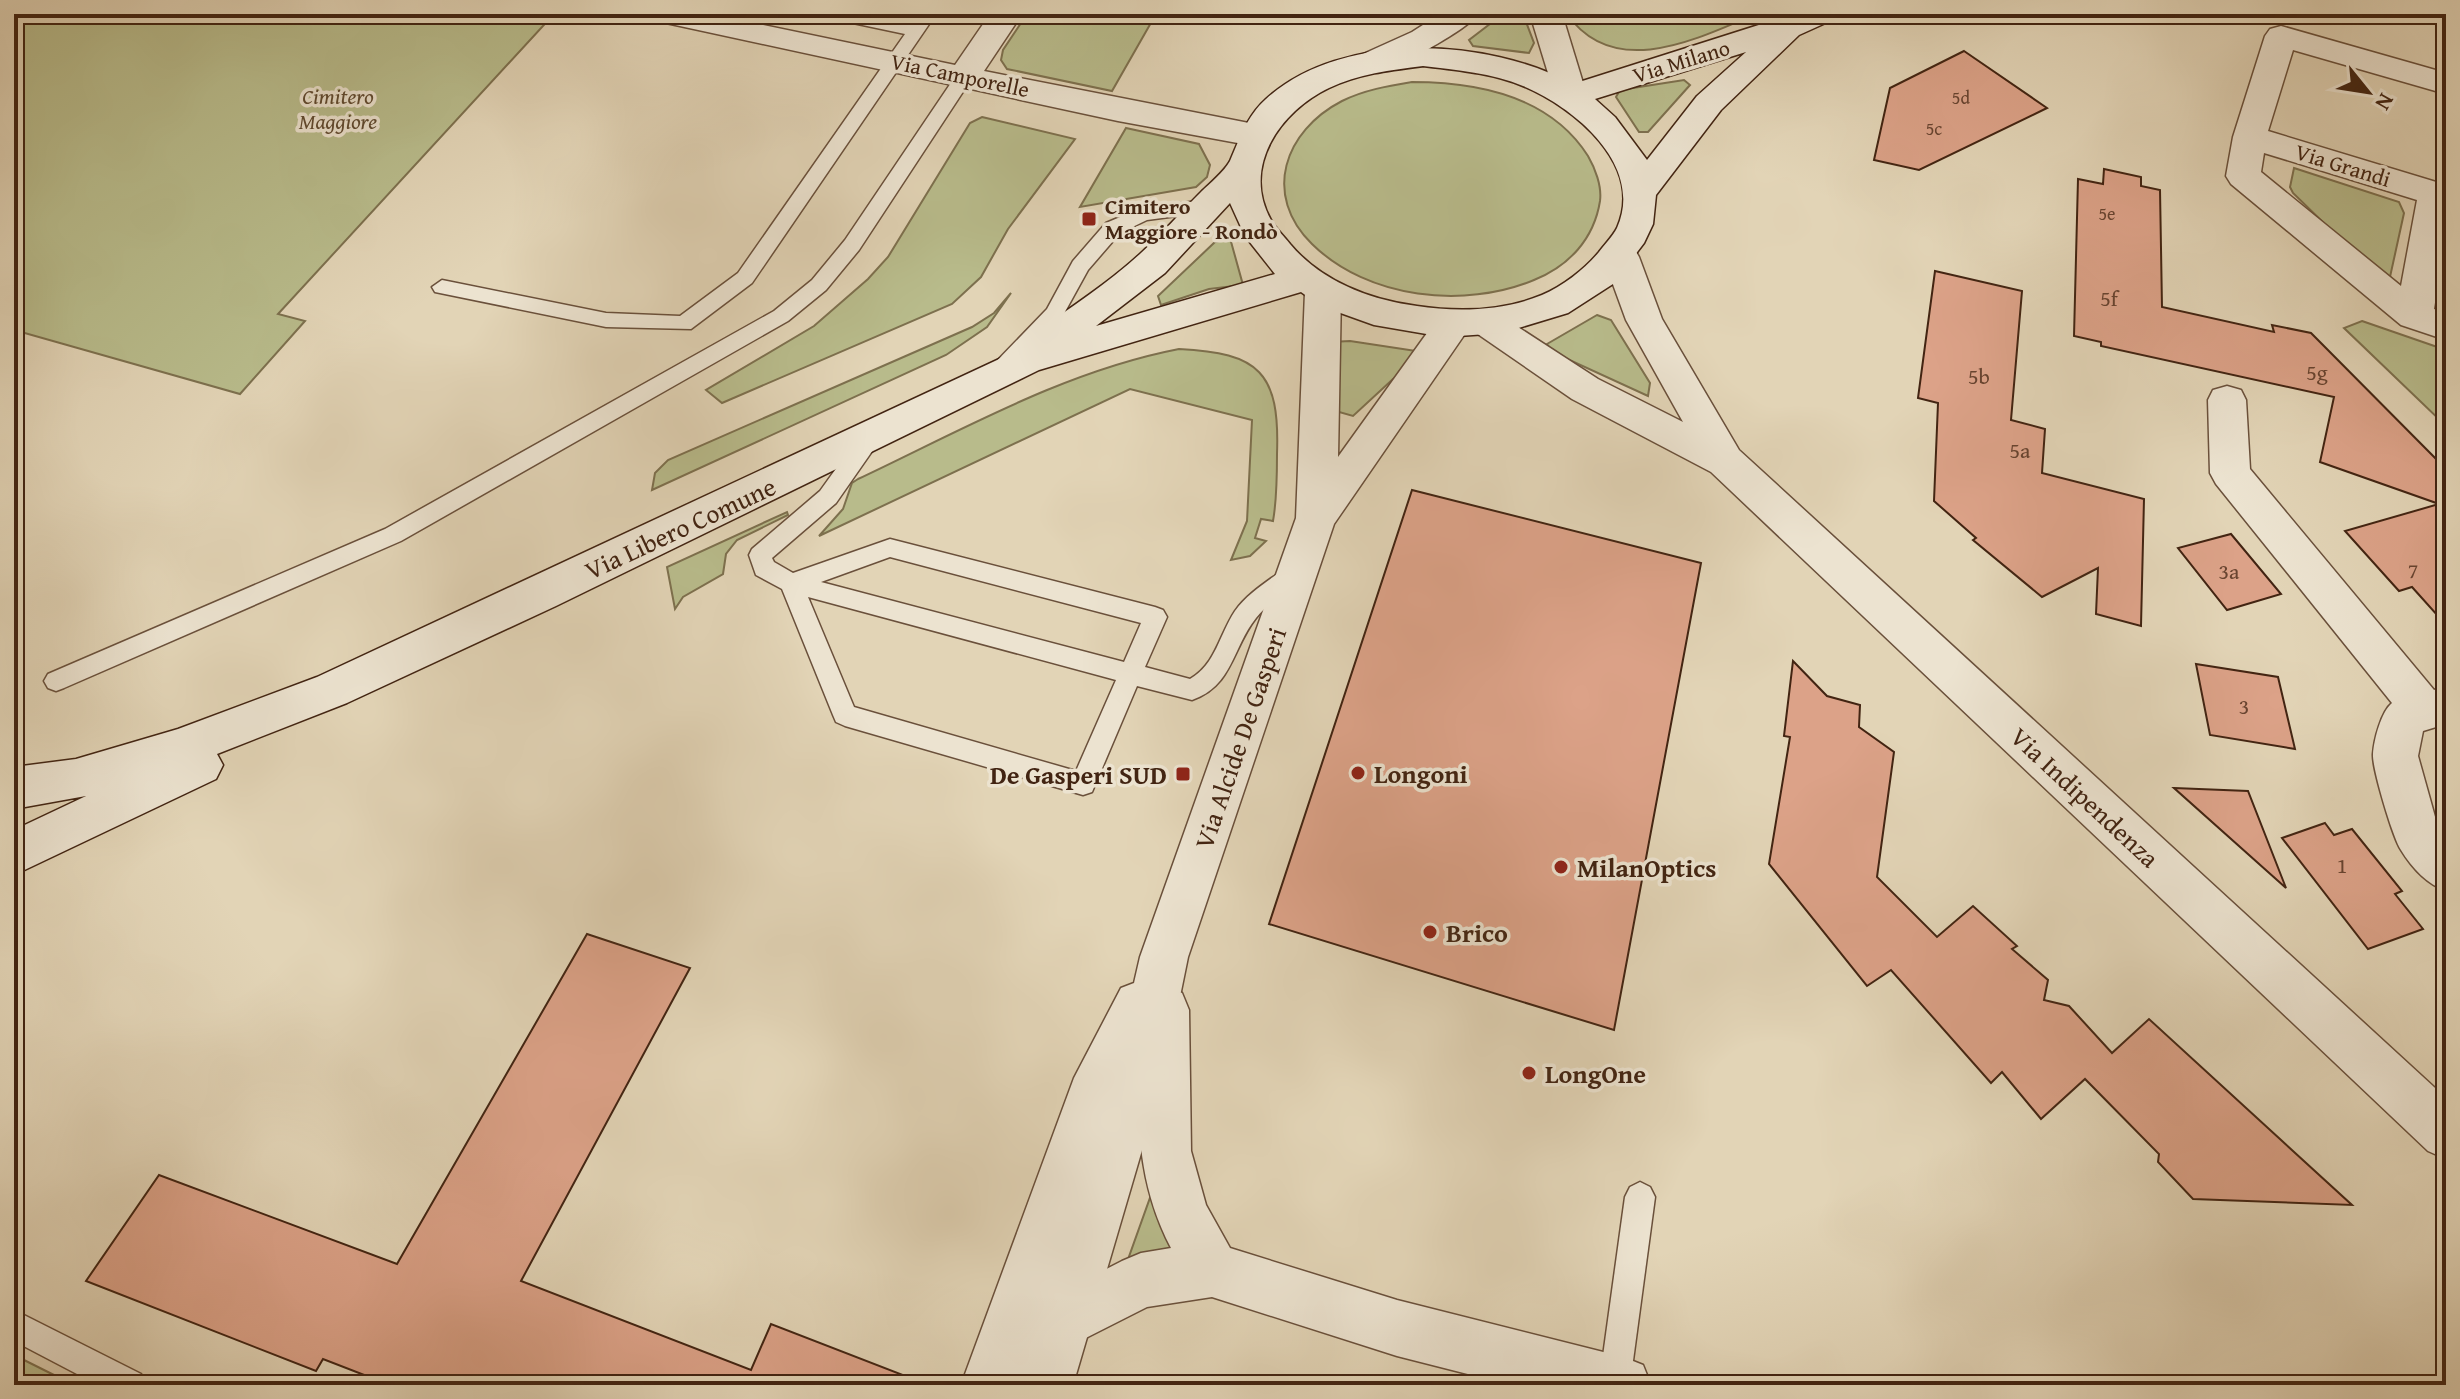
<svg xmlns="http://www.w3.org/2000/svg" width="2460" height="1399" font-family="'Gentium Book Plus',serif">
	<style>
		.green { fill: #b8bb8b; stroke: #7d704e; stroke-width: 2 }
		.building { fill: #dca288; stroke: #422412; stroke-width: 2 }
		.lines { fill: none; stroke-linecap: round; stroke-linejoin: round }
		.service-casing { stroke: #6a503b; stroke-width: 3 }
		.minor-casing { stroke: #6a503b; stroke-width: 3 }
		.tertiary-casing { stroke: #6a503b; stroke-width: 3 }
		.secondary-casing { stroke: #422412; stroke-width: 3 }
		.service { fill: #ece3d0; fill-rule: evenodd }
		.minor { fill: #ece3d0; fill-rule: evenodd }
		.tertiary { fill: #ece3d0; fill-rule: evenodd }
		.secondary { fill: #ece3d0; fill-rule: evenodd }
		.poi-dot { fill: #8f2418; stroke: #ece3d0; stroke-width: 3 }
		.labels { text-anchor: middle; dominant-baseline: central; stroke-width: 7; stroke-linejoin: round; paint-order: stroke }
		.far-number-label { font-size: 18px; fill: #684430 }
		.far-street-label { font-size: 22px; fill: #422412; stroke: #ece3d0 }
		.far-park-label { font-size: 22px; font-style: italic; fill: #604a30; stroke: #ece3d0 }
		.far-poi-label { font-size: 22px; font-weight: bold; fill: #422412; stroke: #ece3d0; text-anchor: start }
		.number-label { font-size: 22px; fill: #684430 }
		.street-label { font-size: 26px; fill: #422412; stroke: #ece3d0 }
		.poi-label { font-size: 26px; font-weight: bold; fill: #422412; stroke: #ece3d0; text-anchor: start }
	</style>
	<rect width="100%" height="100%" fill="#e2d4b6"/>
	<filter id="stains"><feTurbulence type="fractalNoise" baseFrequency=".0025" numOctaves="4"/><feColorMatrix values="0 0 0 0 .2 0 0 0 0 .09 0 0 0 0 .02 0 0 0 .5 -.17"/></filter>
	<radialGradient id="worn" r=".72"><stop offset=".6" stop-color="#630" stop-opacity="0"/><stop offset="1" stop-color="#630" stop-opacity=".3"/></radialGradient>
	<g class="green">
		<path d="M14,14H554L278,314L305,321L240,394L14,330Z"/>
		<path d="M1027,14H1156L1112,91L1007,69L1001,60L1003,50Z"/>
		<path d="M1503,14H1523L1534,43L1529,53L1473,46L1469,40Z"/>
		<path d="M1567,14H1756C1697,39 1614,81 1567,14Z"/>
		<path d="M1684,80L1690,85L1648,132H1639L1616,97L1620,90Z"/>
		<path d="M1412,82C1477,82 1550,96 1588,156C1595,168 1602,186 1600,201C1594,239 1569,266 1534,280C1464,309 1368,299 1312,244C1262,195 1284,131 1342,101C1364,90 1388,86 1412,82Z"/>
		<path d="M982,117L1075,139L1008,229L981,277L952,304L722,403L706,390L814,326L868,279L888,257L970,123Z"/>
		<path d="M1126,128L1199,144L1210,165L1207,177L1196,187L1080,207Z"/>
		<path d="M2294,168L2399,202L2404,213L2390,277L2373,271L2293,193L2290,187Z"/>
		<path d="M1230,238L1243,285L1209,289L1161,305L1158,296L1215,242Z"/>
		<path d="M1011,293L987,327L946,355L652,490L655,473L668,460L972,327L994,313Z"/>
		<path d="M1597,315L1611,320L1650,383L1648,396L1552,352L1547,344Z"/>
		<path d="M2362,321L2446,350V426L2344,328Z"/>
		<path d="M1350,341L1416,351L1406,367L1353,416L1339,412L1331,342Z"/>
		<path d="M1179,349C1259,353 1280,372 1277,454C1277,476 1277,499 1273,521L1261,519L1255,538L1266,541L1250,556L1231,560L1247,521L1252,420L1130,389L819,536L843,509L852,483L858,479C962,430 1065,371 1179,349Z"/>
		<path d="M787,512L788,515L737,540L726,554L723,574L683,597L675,609L667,567Z"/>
		<path d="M1151,1195L1188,1262L1126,1265Z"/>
		<path d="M14,1355L74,1385H14Z"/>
	</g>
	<g class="building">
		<path d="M1964,51L2047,108L1919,170L1874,160L1890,88Z"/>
		<path d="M2104,169L2141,177V186L2160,190L2162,307L2274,332L2272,325L2311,333L2446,469V625L2412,587L2399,591L2345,531L2439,504L2320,462L2334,397L2101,346V342L2074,336L2078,179L2103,184Z"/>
		<path d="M1935,271L2022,291L2011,420L2045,429L2042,473L2144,499L2141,626L2096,614L2098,568L2042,597L1973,540L1976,538L1934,501L1938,403L1918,398Z"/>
		<path d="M1412,490L1701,563L1614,1030L1269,924Z"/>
		<path d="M2231,534L2281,594L2227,610L2178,548Z"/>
		<path d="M1793,661L1827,696L1860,705L1859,727L1894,752L1877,877L1937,937L1973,906L2017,946L2012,949L2048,980L2044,1000L2069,1006L2112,1053L2149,1019L2352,1205L2193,1199L2158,1162L2159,1154L2085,1079L2041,1119L2002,1072L1991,1083L1891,970L1867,986L1769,864L1790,737L1784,736Z"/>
		<path d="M2196,664L2278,677L2295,749L2210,735Z"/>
		<path d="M2174,788L2248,791L2286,888Z"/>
		<path d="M2325,823L2334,835L2352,829L2402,891L2395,894L2423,929L2368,949L2282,838Z"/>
		<path d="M587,934L690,968L521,1281L751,1370L771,1324L921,1382L920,1385H390L323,1359L316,1371L86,1281L159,1175L397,1264Z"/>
	</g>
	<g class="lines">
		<defs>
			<g id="service">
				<path d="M738,14H755L741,32H729L726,28Z"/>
				<path d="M826,14H859L912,25L919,14H936L752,283L691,329L606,327L435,292L432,287L442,280L606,313L680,316L738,273L905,34L834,19Z"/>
				<path d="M965,69L974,75L859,250L826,290L788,321L401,541L64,688L56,691L48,688L44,681L48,674L385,529L774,311L812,280L845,240L959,71Z"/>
				<path d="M1208,200L1215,201L1217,206L1215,211L1147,220L1120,233L1088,270L1061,319L1006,376H992L989,371L992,366L1047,309L1073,261L1106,223L1144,207Z"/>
				<path d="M871,429L879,431L882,437L836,503L772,558L774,562L793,573L890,539L1155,607L1163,610L1167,617L1145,667L1190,679C1216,664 1219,635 1235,611C1245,597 1259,587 1273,577C1283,570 1289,564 1301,568L1304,575L1301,582C1286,593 1268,603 1256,618C1232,648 1233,686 1192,700L1137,686L1092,792L1083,795L845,726L836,722L833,715L782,589L756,575L749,555L752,549L820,491L863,431ZM890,557L1141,623L1124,662L821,582ZM808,597L1116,680L1076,771L854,707Z"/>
				<path d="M1640,1182L1650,1187L1655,1197L1630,1383L1599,1385L1625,1197L1630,1187Z"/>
				<path d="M14,1310L141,1374L146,1385H98L14,1341Z"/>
			</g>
			<g id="minor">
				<path d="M650,14H711L955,65L990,14H1022L984,71L1254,124L1266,127L1271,135L1266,143L1254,146L1118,121L666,23L655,21Z"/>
				<path d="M2281,26L2446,73V94L2293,50L2268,131L2446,185V232L2434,309L2446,313V340L2401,325L2231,184L2226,176L2233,137L2265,36L2270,29ZM2264,153L2417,200L2401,286L2261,172Z"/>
				<path d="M2227,386L2241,390L2246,400L2250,469L2434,690L2446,686V724L2423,731L2418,756L2437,824L2446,834V891C2427,884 2412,868 2401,850C2393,838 2372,768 2373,754C2374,740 2381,712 2392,703L2216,484L2210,473L2208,400L2213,390Z"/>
				<path d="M1164,986L1182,993L1189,1010L1191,1151L1206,1205L1230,1248L1397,1300L1623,1357L1643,1365L1651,1385H1511L1397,1356L1212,1297L1147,1307L1068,1347L1048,1339L1040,1319L1048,1299L1122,1261L1141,1253L1171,1248C1130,1170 1139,1095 1139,1010L1146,993Z"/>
			</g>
			<g id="tertiary">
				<path d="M1440,14H1478C1467,30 1393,71 1373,72C1371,72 1363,70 1361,69L1356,62L1361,55L1412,32Z"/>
				<path d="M1530,14H1562L1587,96L1583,103L1571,106L1559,103L1555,96Z"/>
				<path d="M1621,244L1634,248L1639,257L1662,319L1739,450L2446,1098V1159L2428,1151L1711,472L1572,399L1469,328L1334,524L1188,957L1164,1075L1073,1385H961L1074,1078L1121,988L1134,983L1140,957L1296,518L1305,292L1310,283L1323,279L1336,283L1341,292L1338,457L1440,315L1453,311L1466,315L1469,319L1472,314L1485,310L1498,314L1598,379L1683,422L1626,320L1603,257L1608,248Z"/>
			</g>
			<path id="secondary" d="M1793,14H1835L1830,21L1799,35L1721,110L1656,195L1653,224L1644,243L1613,284L1568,313L1502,333L1444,337L1374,325L1321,306L1301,292L1039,370L556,606L347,703L217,754L223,765L216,779L14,875V830L86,796L14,809V767L76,759L178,729L317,677L1029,345L1034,334C1069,308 1109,283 1141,253C1162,234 1181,212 1201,192C1210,183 1224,172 1230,161C1240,138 1247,116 1266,99C1342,30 1488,38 1573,84ZM1746,52L1697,96L1647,160L1615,117L1595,99ZM1423,66C1457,70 1492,73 1523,86C1574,107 1645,165 1617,228C1613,236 1605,244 1599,252C1585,269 1563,286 1542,295C1503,311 1457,312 1417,306C1370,300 1321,281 1290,244C1284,236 1276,229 1271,220C1241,166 1281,111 1329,88C1358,74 1391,70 1423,66ZM1230,203L1245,236L1275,274L1096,326L1165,273Z"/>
		</defs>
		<use href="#service" class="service-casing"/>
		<use href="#minor" class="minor-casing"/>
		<use href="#tertiary" class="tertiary-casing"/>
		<use href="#secondary" class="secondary-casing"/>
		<use href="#service" class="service"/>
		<use href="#minor" class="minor"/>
		<use href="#tertiary" class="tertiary"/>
		<use href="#secondary" class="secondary"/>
	</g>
	<g class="poi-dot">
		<rect x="1081" y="211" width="16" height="16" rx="4"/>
		<circle cx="1358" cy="773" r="8"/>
		<rect x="1175" y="766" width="16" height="16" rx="4"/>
		<circle cx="1561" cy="867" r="8"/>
		<circle cx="1430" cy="932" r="8"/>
		<circle cx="1529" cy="1073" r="8"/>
	</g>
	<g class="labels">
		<g class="far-number-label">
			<text x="1961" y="97">5d</text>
			<text x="1934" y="128">5c</text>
			<text x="2107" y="213">5e</text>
		</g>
		<g class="far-street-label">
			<text transform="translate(1681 61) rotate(-17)">Via Milano</text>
			<text transform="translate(960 75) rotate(12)">Via Camporelle</text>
			<text transform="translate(2343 165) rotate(17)">Via Grandi</text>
		</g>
		<g class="far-park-label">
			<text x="338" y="96">Cimitero<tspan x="338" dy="25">Maggiore</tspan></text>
		</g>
		<g class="far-poi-label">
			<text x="1105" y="206">Cimitero<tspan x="1105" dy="25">Maggiore - Rondò</tspan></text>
		</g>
		<g class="number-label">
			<text x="2109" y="298">5f</text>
			<text x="2317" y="372">5g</text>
			<text x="1979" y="376">5b</text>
			<text x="2020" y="450">5a</text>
			<text x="2413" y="570">7</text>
			<text x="2229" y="571">3a</text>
			<text x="2244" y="706">3</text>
			<text x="2342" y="865">1</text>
		</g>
		<g class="street-label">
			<text transform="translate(680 528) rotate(-25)">Via Libero Comune</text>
			<text transform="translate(1240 738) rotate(-71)">Via Alcide De Gasperi</text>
			<text transform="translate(2085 797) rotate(43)">Via Indipendenza</text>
		</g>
		<g class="poi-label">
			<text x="1374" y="773">Longoni</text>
			<text x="1167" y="774" text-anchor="end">De Gasperi SUD</text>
			<text x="1577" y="867">MilanOptics</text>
			<text x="1446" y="932">Brico</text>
			<text x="1545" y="1073">LongOne</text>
		</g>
	</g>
	<rect width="2460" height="1399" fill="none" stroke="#e2d4b6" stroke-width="48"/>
	<rect x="16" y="16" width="2428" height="1367" fill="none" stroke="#422412" stroke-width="4"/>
	<rect x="24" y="24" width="2412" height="1351" fill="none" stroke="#422412" stroke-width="2"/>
	<g transform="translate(2368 92) rotate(120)" stroke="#ece3d0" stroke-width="6" paint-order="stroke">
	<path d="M0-6L14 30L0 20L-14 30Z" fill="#422412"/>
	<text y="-12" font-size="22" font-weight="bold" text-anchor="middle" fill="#422412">N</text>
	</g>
	<rect width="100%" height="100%" filter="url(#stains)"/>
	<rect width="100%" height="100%" fill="url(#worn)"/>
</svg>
